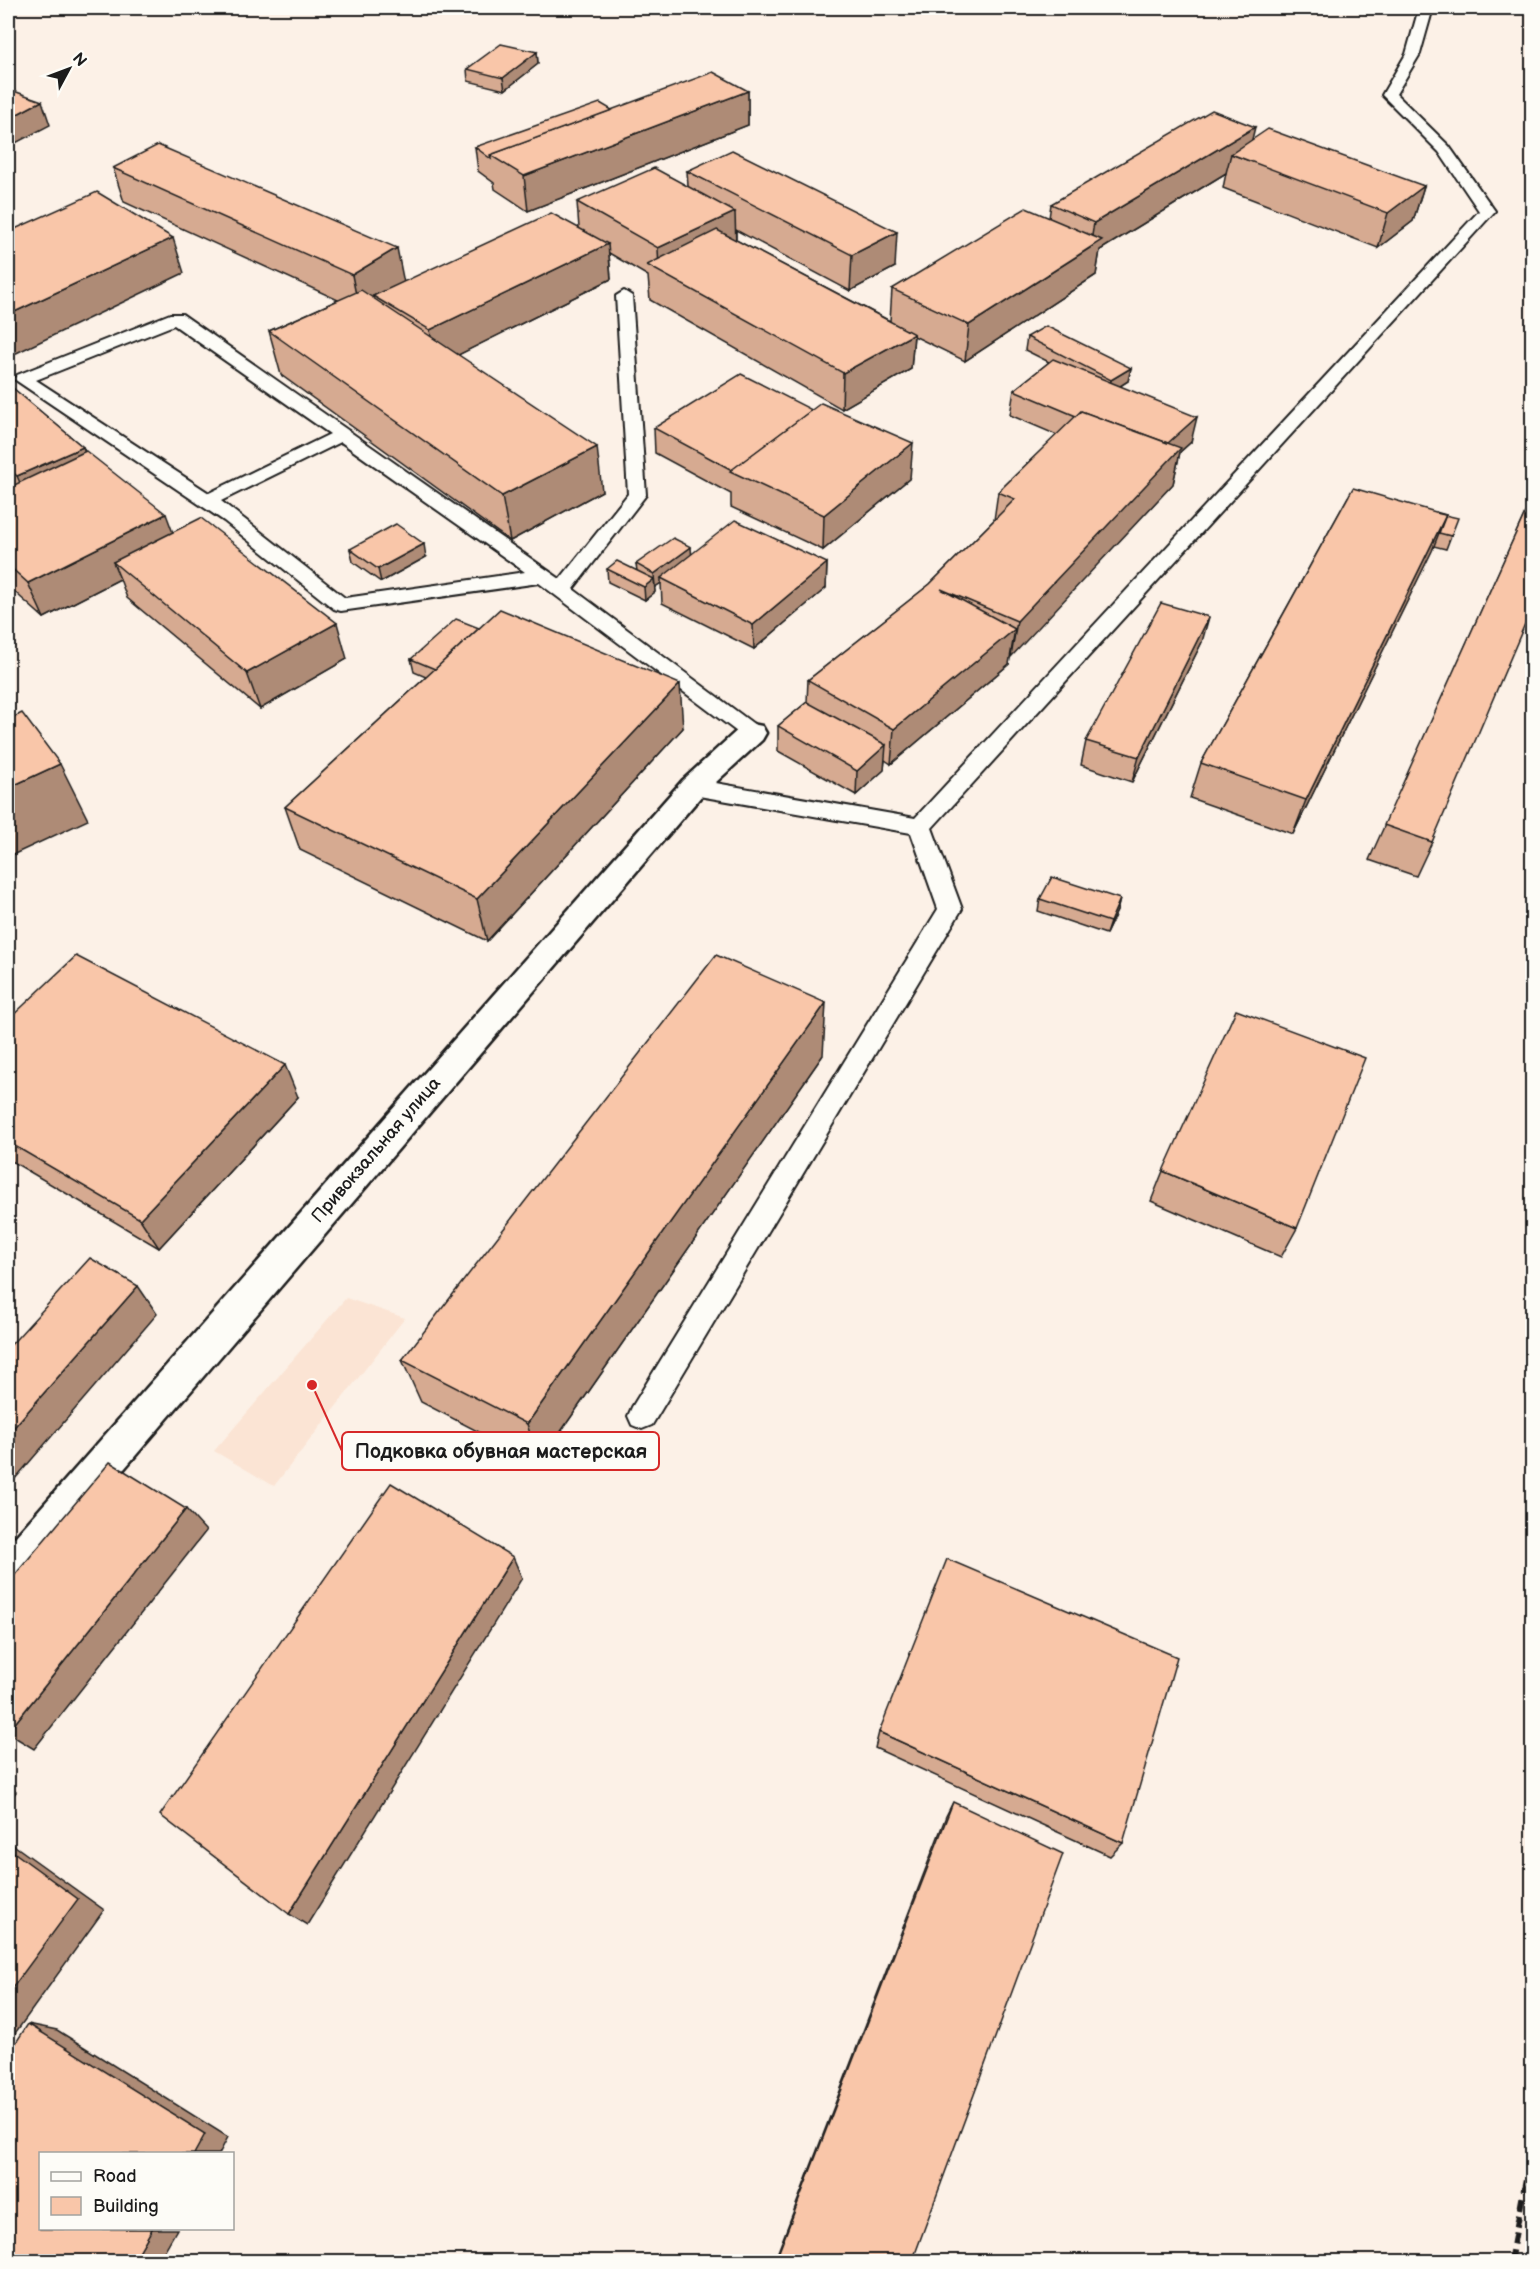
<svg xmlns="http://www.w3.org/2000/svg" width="1540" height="2269" font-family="'Balsamiq Sans',sans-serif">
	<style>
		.built { fill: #fbe4d4 }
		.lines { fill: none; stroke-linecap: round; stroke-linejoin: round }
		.lane-casing { stroke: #1c1c1c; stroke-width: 4 }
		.street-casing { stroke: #1c1c1c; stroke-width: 5 }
		.lane { fill: #fdfcf7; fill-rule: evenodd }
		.street { fill: #fdfcf7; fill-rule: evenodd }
		.rail { stroke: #1c1c1c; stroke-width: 6; stroke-dasharray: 12 6; stroke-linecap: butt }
		.wall { fill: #d6aa91; stroke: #1c1c1c; stroke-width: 1.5 }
		.shaded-wall { fill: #ae8b76; stroke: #1c1c1c; stroke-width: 1.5 }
		.building { fill: #f9c6a9; stroke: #1c1c1c; stroke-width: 1.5 }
		.labels { text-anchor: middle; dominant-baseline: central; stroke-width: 5; stroke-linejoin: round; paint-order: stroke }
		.street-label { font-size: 18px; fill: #1c1c1c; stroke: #fdfcf7 }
		.leader { fill: none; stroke: #d62828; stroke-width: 2 }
		.callout-dot { fill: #d62828; stroke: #fdfcf7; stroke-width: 2 }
		.callout { fill: #fdfcf7; stroke: #d62828; stroke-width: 2 }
		.callout-label { font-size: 20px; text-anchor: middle; font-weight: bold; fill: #1c1c1c }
	</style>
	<rect width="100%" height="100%" fill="#fcf1e7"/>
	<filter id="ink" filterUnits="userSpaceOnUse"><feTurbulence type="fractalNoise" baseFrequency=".0167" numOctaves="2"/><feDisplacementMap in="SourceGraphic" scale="12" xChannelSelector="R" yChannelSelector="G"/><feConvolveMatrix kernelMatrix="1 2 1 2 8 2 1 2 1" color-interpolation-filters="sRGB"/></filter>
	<g filter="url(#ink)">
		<path class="built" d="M346,1298L405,1318L274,1486L214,1451Z"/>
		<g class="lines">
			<defs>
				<g id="lane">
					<path d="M1419,8H1433L1420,54L1396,94L1449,146L1495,211L932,828L962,909L652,1425L642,1429L632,1425L628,1416L632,1407L938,909L911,833L693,795L685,792L682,787L685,782L693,779L915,818L1479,211L1439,152L1382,95L1406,54Z"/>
					<path d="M624,291L632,296L646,495L573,589L759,728L763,733L759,738L752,740L745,738L539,583L341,611L334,609L224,521L14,379L17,375L170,314H182L560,579L628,494L616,296ZM174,325L330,434L209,493L36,380ZM341,442L525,572L345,598L221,501Z"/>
				</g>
				<path id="street" d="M752,724L762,726L766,733L762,740L703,794L22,1588L8,1593V1545L683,780L742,726Z"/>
			</defs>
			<use href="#lane" class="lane-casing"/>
			<use href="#street" class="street-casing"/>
			<use href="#lane" class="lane"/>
			<use href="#street" class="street"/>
			<path class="rail" d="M1510,2262L1532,2147"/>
		</g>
		<g class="wall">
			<path d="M537,52L538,64L505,90L468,81L467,69Z"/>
			<path d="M748,91V125L528,211L495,189L494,183L478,171L475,147L612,110Z"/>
			<path d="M1252,140L1424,186L1413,221L1378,248L1223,188L1226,173L1100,250L1096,275L965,361L914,336L911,369L842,409L650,300L648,276L609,253L611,279L458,355L602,491L510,541L281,375L269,331L338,300L124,202L113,168L404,282L579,228L577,202L688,186L687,171L895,267L850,291L736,230V240L890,321L892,289L1049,218L1051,204Z"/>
			<path d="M1027,337L1131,368L1128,381L1120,386L1191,442L1180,452L1173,484L1010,656L1009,664L891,764L885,760L884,770L856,795L778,751V726L807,702L808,680L930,584L994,520L998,492L1057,435L1010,415L1014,390L1049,362L1025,350Z"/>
			<path d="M8,384L83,447L85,452L173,532L347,659L260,709L127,598L120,579L44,618L8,586V488L11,486L8,483Z"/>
			<path d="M654,428L910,478L823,550L731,507V494L655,453Z"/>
			<path d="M1348,497L1451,536L1446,549L1434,546L1293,834L1190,798L1201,763Z"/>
			<path d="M1525,513L1432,842L1416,876L1369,860Z"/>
			<path d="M350,549L426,557L381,582L353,562Z"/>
			<path d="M691,554L827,563L826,588L754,649L662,603L661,583L655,587L654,586L655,592L645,600L608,582L607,569L637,571L636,564Z"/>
			<path d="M1202,642L1132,782L1081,765L1086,741Z"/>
			<path d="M411,659L683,728L487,941L300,850L285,807L426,677L414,672Z"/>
			<path d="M1040,899H1120L1117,911L1106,934L1038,911Z"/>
			<path d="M8,1020L298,1097L159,1248L8,1159Z"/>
			<path d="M823,1055L539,1463L421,1402L402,1360Z"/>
			<path d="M1163,1171L1297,1228L1281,1257L1151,1201Z"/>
			<path d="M879,1732L1123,1843L1110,1856L875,1748Z"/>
			<path d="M953,1802L912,2262H774L946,1816Z"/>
		</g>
		<g class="shaded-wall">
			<path d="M537,52L538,64L505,90L503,78Z"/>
			<path d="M748,91V125L528,211L524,176Z"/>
			<path d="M42,101L50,125L10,146L8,140V119Z"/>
			<path d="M1255,127L1247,160L1231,154L1226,173L1100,250L1096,275L965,361L969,325L1090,248L1094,223Z"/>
			<path d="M1424,186L1413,221L1378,248L1388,213Z"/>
			<path d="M735,212L736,247L659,271L658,248Z"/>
			<path d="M897,232L895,267L850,291L852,255Z"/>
			<path d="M173,238L184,273L8,357V315Z"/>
			<path d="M608,244L611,279L436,366L430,330Z"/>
			<path d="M397,248L404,283L373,296L374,301L359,310L352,275Z"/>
			<path d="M914,334L911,369L842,409L843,373Z"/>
			<path d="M1131,368L1128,381L1109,393L1111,380Z"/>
			<path d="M1197,417L1191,442L1180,452L1173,484L1011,657L1017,621L1158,451Z"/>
			<path d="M913,443L910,478L823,550L824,515Z"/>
			<path d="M83,447L93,472L28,501L17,476Z"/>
			<path d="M597,447L602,491L510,541L502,496Z"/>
			<path d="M166,514L179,549L113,562L120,579L44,618L28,583Z"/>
			<path d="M1446,515L1432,551L1293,834L1306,800Z"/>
			<path d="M424,544L426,557L381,582L378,569Z"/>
			<path d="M691,547L692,560L661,578V583L655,587L654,574Z"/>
			<path d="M827,563L826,588L754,649L753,625Z"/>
			<path d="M654,579L655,592L645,600L644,587Z"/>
			<path d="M1209,617L1202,642L1132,782L1139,757Z"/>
			<path d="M337,623L347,659L260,709L247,673Z"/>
			<path d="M1015,629L1009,664L891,764L894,729Z"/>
			<path d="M680,684L683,728L487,941L477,899Z"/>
			<path d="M886,745L884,770L856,795L857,771Z"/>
			<path d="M60,764L88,820L8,857V788Z"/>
			<path d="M1120,899L1117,911L1106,934L1110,922Z"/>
			<path d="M826,1003L823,1055L539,1463L527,1424Z"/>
			<path d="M285,1065L298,1097L159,1248L140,1219Z"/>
			<path d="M138,1286L157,1314L8,1487V1434Z"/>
			<path d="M186,1509L206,1531L34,1749L8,1733V1732Z"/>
			<path d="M513,1557L522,1578L307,1925L289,1914Z"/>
			<path d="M8,1786L16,1792L8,1803Z"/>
			<path d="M8,1841L104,1910L8,2043Z"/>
			<path d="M28,2024L57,2030L228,2137L219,2154H194Z"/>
			<path d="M152,2229H177L158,2262H133Z"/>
		</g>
		<g class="building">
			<path d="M501,44L537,52L503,78L467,69Z"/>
			<path d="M713,72L748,91L524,176L490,155Z"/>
			<path d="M8,89L42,101L8,119Z"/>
			<path d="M600,103L612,110L490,155L491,159L475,147Z"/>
			<path d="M1212,110L1255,127L1094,223L1051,204Z"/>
			<path d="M1268,129L1424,186L1388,213L1231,154Z"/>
			<path d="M158,145L397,248L352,275L113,168Z"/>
			<path d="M732,150L897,232L852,255L687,171Z"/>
			<path d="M654,168L735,212L658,248L577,202Z"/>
			<path d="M97,192L173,238L8,315V232Z"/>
			<path d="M1026,208L1102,240L969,325L892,289Z"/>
			<path d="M551,213L608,244L430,330L373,296Z"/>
			<path d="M717,230L914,334L843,373L647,265Z"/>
			<path d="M361,290L597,447L502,496L269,331Z"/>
			<path d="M1046,326L1131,368L1111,380L1027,337Z"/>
			<path d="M1053,359L1197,417L1168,443L1081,411L1076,416L1014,390Z"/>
			<path d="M741,374L812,410L732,470L654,428Z"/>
			<path d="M8,384L83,447L17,476L8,468Z"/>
			<path d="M821,403L913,443L824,515L730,471Z"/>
			<path d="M1081,411L1181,448L1017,621L941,589L1015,629L894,729L808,680L930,584L1015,499L998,492Z"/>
			<path d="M86,451L166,514L28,583L8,565V488Z"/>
			<path d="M1353,488L1446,515L1306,800L1201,763Z"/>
			<path d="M1436,513L1458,518L1451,536L1439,533L1446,515Z"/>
			<path d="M1525,513L1533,515V605L1432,842L1384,825Z"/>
			<path d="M201,518L337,623L247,673L113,562Z"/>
			<path d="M735,520L827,563L753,625L661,578Z"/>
			<path d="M396,524L424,544L378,569L350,549Z"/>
			<path d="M673,538L691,547L654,574L636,564Z"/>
			<path d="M617,561L654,579L644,587L607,569Z"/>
			<path d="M1161,603L1209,617L1139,757L1086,741Z"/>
			<path d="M500,609L680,684L477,899L285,807Z"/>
			<path d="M456,619L479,628L435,669L411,659Z"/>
			<path d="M807,702L886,745L857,771L778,726Z"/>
			<path d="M22,713L60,764L8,788V720Z"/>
			<path d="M1052,877L1120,899L1110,922L1040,899Z"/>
			<path d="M716,955L826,1003L527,1424L402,1360Z"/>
			<path d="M76,956L285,1065L140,1219L8,1142V1020Z"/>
			<path d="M1236,1010L1365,1058L1297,1228L1163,1171Z"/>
			<path d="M90,1258L138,1286L8,1434V1348Z"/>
			<path d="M110,1462L186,1509L8,1732V1583Z"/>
			<path d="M391,1483L513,1557L289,1914L160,1815Z"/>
			<path d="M947,1559L1177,1657L1123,1843L879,1732Z"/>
			<path d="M953,1802L1063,1854L912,2262H775Z"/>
			<path d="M8,1848L78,1899L8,1994Z"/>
			<path d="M28,2024L205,2134L194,2154H40V2229H152L133,2262H8V2055Z"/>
		</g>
	</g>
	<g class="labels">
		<g class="street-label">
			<text transform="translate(376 1150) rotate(-49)">Привокзальная улица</text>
		</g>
	</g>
	<path class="leader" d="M312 1385L342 1451"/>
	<circle class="callout-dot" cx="312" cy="1385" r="6"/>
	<rect class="callout" x="342" y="1432" width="317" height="38" rx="6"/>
	<g class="callout-label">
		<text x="501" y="1458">Подковка обувная мастерская</text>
	</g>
	<rect width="1540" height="2269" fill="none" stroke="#fdfcf7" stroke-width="30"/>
	<rect x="15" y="15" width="1510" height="2239" fill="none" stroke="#1c1c1c" stroke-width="2" filter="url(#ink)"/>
	<rect x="39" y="2152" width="195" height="78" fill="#fdfcf7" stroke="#a3a29f" stroke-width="1.5"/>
	<rect x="51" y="2172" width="30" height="9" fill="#fdfcf7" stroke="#a3a29f" stroke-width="1.5"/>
	<text x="93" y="2182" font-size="18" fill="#1c1c1c">Road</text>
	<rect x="51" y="2197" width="30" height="18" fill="#f9c6a9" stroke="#a3a29f" stroke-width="1.5"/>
	<text x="93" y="2212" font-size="18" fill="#1c1c1c">Building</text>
	<g transform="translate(69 69) rotate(49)" stroke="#fdfcf7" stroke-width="4.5" paint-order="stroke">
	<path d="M0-4.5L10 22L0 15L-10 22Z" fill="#1c1c1c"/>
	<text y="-9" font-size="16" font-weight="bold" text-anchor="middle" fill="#1c1c1c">N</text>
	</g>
</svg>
